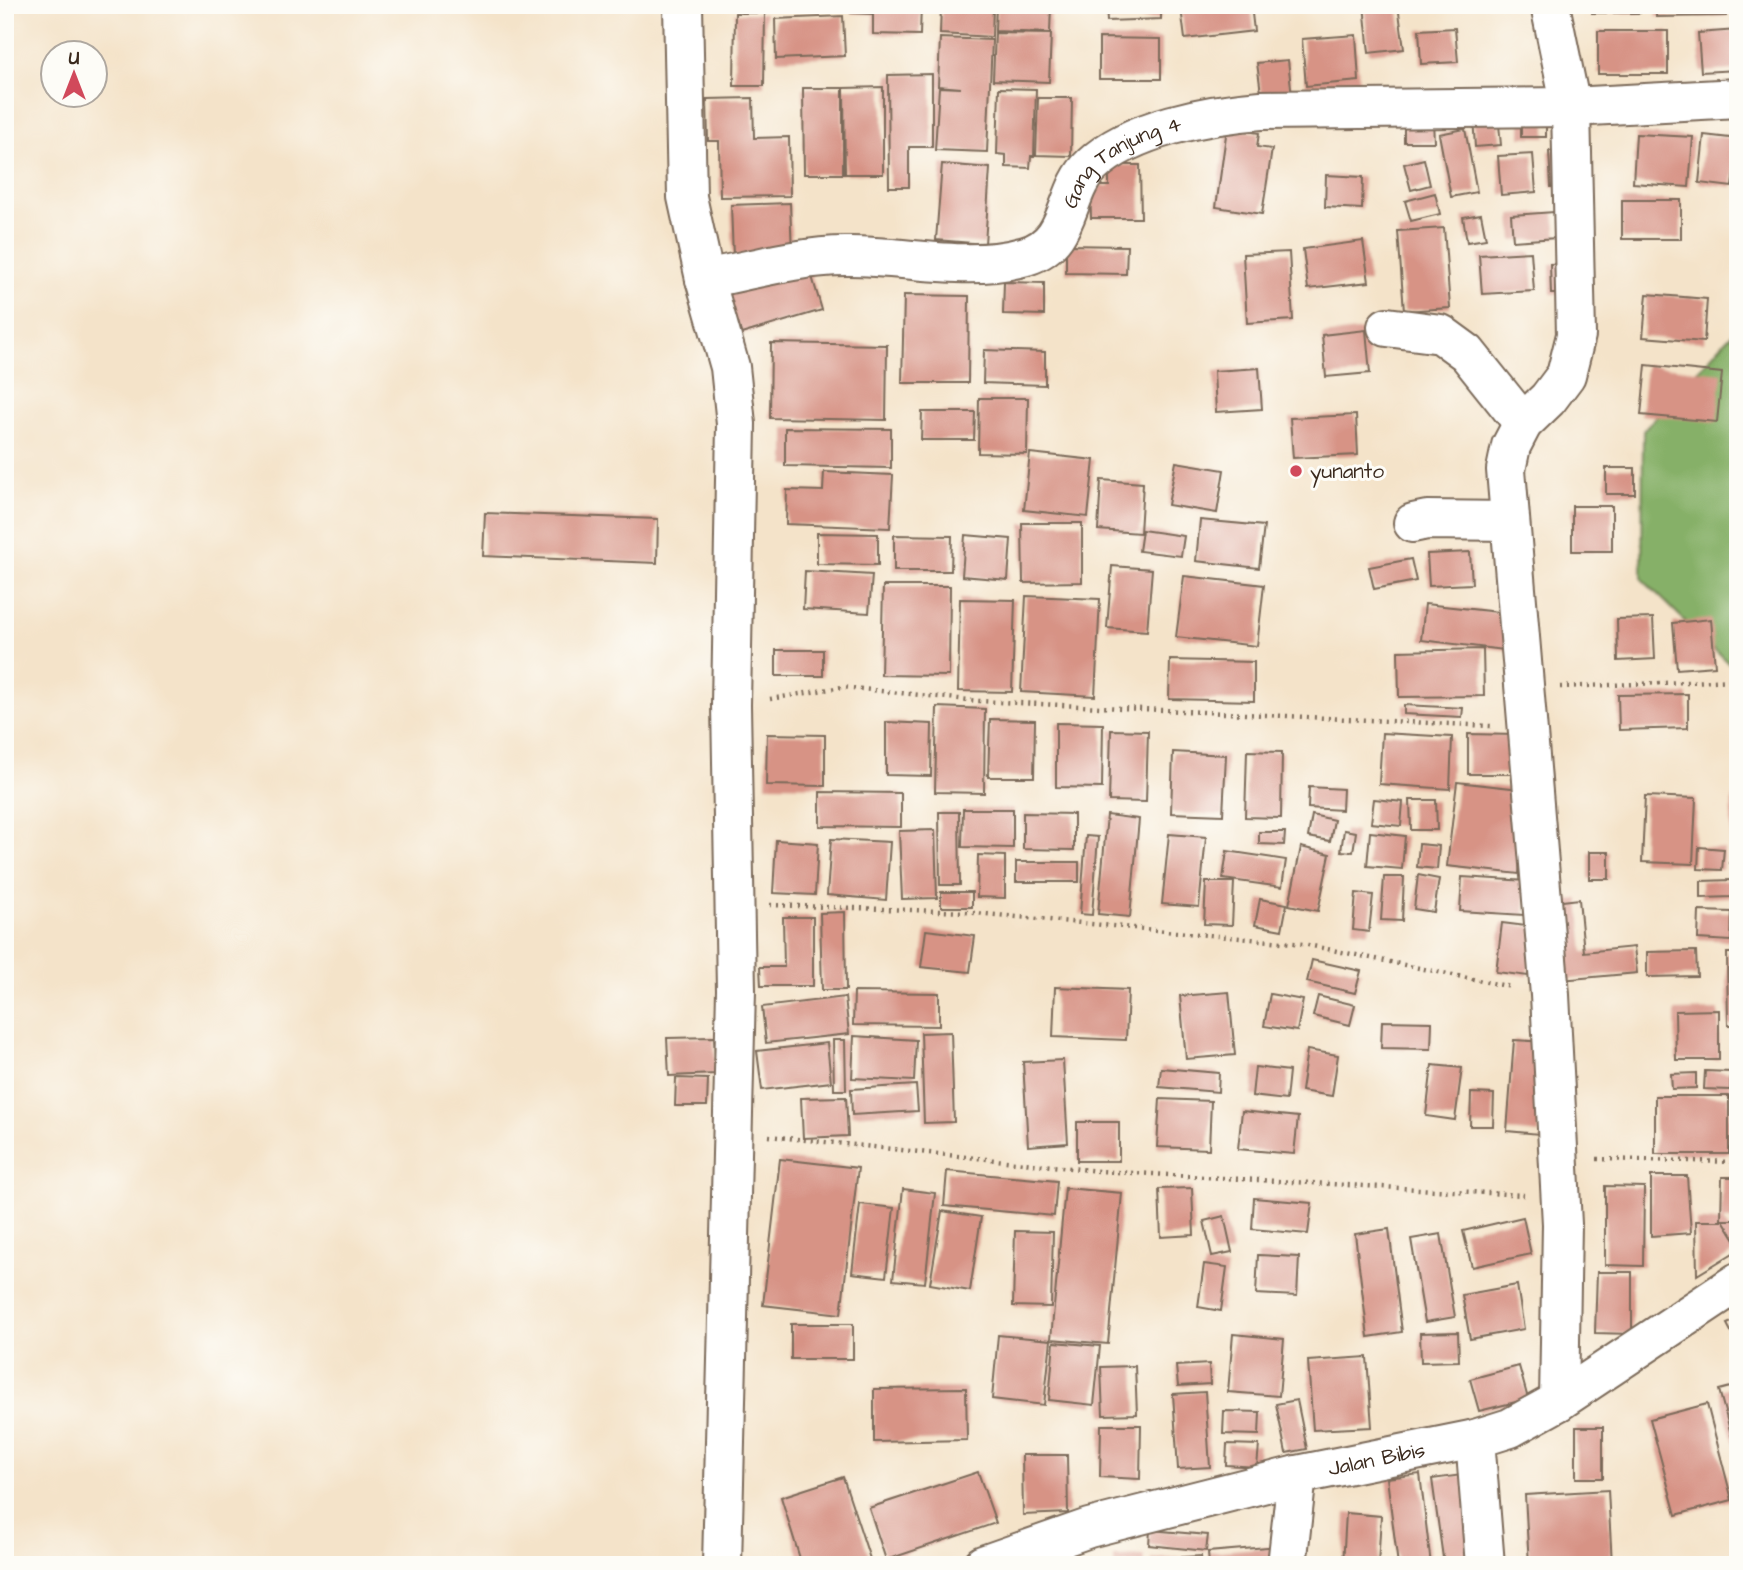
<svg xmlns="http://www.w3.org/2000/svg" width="1743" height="1570" font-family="'Architects Daughter',sans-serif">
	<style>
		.forest { fill: #86b068; stroke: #606d43; stroke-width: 2 }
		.building { fill: #d79385 }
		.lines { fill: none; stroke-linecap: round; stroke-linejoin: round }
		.minor-casing { stroke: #7c6b5a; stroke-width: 42 }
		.major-casing { stroke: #7c6b5a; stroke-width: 42 }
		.path { stroke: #7c6b5a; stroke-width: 4.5; stroke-dasharray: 2 5; stroke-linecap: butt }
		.minor { stroke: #fff; stroke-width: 38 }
		.major { stroke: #fff; stroke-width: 38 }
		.poi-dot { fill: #d1495b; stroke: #fdfcf7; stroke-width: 2.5 }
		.labels { text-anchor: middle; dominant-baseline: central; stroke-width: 6; stroke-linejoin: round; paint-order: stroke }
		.street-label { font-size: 21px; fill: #3b2a1e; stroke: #fdfcf7 }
		.poi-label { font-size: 21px; fill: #3b2a1e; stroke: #fdfcf7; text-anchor: start }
	</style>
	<rect width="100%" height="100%" fill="#fdfcf7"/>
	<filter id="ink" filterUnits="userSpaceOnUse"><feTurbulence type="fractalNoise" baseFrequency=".0143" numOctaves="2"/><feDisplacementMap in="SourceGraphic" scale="14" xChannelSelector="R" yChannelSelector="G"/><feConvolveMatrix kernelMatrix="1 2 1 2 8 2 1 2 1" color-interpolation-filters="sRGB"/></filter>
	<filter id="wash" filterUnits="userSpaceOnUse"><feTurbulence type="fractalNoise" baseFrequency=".00686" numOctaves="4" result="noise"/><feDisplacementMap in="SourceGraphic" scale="28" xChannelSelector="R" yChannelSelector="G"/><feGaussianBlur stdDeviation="1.57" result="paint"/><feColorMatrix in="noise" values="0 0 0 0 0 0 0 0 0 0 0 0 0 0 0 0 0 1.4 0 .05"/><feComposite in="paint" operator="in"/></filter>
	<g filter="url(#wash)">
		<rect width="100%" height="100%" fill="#f4e3c9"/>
		<path class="forest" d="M1738,327V664H1729L1642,579L1643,431Z"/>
		<g id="blocks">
			<g class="building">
				<path d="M851,5H921L920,35L873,34V14L851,13Z"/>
				<path d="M941,5H993L992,37L940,34Z"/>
				<path d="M996,5H1051L1050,33L995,31Z"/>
				<path d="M1106,5H1161V19L1107,21Z"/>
				<path d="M1199,5H1251L1254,31L1185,39L1181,8Z"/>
				<path d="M1364,5H1398L1404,49L1369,53Z"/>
				<rect x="1592" y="5" width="48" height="8"/>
				<path d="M1656,5H1726V16L1656,17Z"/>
				<path d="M735,13H765L764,86H734Z"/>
				<path d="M843,16L845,56L776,59L775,19Z"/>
				<path d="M1455,28L1458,62L1421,64L1419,30Z"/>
				<path d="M1737,30L1738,70L1701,72L1698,33Z"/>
				<rect x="1598" y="31" width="70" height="43"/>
				<path d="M995,33L1051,34L1049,82L993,80Z"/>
				<path d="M1356,35L1359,81L1306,86L1302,39Z"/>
				<path d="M940,38L992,40L987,152L935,150L939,87L961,88L938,86Z"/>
				<path d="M1099,38L1161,39V79H1099Z"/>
				<path d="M1288,60L1292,97L1262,100L1257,63Z"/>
				<path d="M932,74V147H909V187H889L888,75Z"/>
				<path d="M883,87V174H845L844,88Z"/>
				<path d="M803,88H843V174H804Z"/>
				<path d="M999,88L1036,89L1034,156H1031L1030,168L1006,167V155L997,154Z"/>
				<path d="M753,98L754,138L789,137L790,196L720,197L719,141H708L707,99Z"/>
				<path d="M1038,98H1072L1071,156L1036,155Z"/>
				<path d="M1498,115L1501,145L1475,147L1473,117Z"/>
				<path d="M1433,121L1434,142H1404V122Z"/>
				<rect x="1521" y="122" width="25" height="15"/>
				<path d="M1227,128L1259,133L1257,147L1272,149L1262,214L1216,207Z"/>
				<path d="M1465,129L1477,192L1451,197L1439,134Z"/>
				<path d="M1636,134L1693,137L1689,187L1633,183Z"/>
				<path d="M1704,135L1738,139L1732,187L1699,183Z"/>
				<path d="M1564,150L1567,187H1551L1549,151Z"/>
				<path d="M1533,154L1536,192L1501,195L1498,156Z"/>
				<path d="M1424,159L1430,185L1411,190L1404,164Z"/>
				<path d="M942,164L990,168L985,244L936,240Z"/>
				<path d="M1109,165H1140L1141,218H1091L1090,186H1109Z"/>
				<path d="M1326,175L1363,177L1362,209L1325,207Z"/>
				<path d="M1435,193L1440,214L1411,221L1405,201Z"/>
				<rect x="1622" y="200" width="59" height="39"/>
				<path d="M790,203L792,254L733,256L731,205Z"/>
				<path d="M1554,212L1557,238L1513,241L1511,215Z"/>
				<path d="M1481,214L1486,239L1467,242L1463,217Z"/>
				<path d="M1444,228L1450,308L1404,311L1398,231Z"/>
				<path d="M1363,241L1369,282L1308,289L1303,249Z"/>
				<path d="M1066,245L1127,246L1126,274L1066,273Z"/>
				<path d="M1289,252L1293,320L1247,323L1243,254Z"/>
				<path d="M1531,252L1534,291L1482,294L1479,255Z"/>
				<path d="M808,263L822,310L738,335L724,289Z"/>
				<path d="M1571,263L1572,294H1551L1550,264Z"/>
				<path d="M1004,282L1044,283V315L1003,314Z"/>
				<path d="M1647,294L1707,299L1704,342L1643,337Z"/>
				<path d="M904,295L969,296L968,383H902Z"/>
				<path d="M1366,330L1370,373L1326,377L1322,335Z"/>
				<path d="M771,343L887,345L886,420L770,418Z"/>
				<path d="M984,350L1045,352V385L983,383Z"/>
				<path d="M1646,365L1722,373L1717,422L1641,415Z"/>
				<path d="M1259,368L1262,409L1216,412L1214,371Z"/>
				<path d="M979,398H1028L1027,454L978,453Z"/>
				<path d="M922,412H975L974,440H921Z"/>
				<path d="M1356,415L1358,455L1293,458L1290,418Z"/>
				<path d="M785,428L891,429V468L785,466Z"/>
				<path d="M1030,453L1094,460L1088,517L1024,510Z"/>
				<path d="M1176,462L1224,470L1217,513L1168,505Z"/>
				<rect x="1606" y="468" width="29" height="26"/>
				<path d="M824,472L893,475L890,528L786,524L787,490L823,491Z"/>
				<path d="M1101,480L1143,483L1140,533L1098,530Z"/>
				<rect x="1572" y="506" width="40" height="45"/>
				<path d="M485,513L658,519L657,563L483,556Z"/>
				<path d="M1200,520L1264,526L1259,568L1196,561Z"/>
				<path d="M1022,523H1082V582L1023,583Z"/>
				<path d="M1142,530L1184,536L1181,556L1139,551Z"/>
				<path d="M817,533L878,534V565L817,564Z"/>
				<path d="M894,535L952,536L951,571H894Z"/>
				<path d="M965,535L1011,539L1008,580L962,576Z"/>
				<path d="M1470,552L1472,584L1429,586L1427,554Z"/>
				<path d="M1411,559L1416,581L1374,589L1369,567Z"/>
				<path d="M1112,566L1152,569L1147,631L1107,628Z"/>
				<path d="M805,571L872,575L869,613L803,609Z"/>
				<path d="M1184,576L1264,585L1257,646L1176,637Z"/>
				<path d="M883,586H950L949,676L881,675Z"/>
				<path d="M1026,596L1100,599L1095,696L1021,692Z"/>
				<path d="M960,599L1015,600L1012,692L958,691Z"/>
				<path d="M1425,604L1516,614L1512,651L1421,640Z"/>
				<path d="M1653,618L1655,659L1618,661L1617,619Z"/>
				<path d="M1711,619L1715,666L1677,669L1673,623Z"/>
				<path d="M1483,649L1484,696L1399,697L1398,651Z"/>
				<rect x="776" y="650" width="47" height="26"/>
				<path d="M1170,660L1254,662V701L1169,699Z"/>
				<path d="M1688,694V728L1619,730L1618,695Z"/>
				<path d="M1404,705L1463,708L1462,717L1404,714Z"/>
				<path d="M937,707L985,709L984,793L935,792Z"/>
				<path d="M990,719L1035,720L1034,777H988Z"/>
				<path d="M886,722L932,724L931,776L886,775Z"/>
				<path d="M1056,723L1103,724L1102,788L1056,787Z"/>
				<path d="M1111,730L1148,731L1146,802L1109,801Z"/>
				<path d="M1382,733L1452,737L1450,789L1379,784Z"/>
				<path d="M767,734L825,735V786L766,785Z"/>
				<path d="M1468,734L1515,735V774H1468Z"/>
				<path d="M1247,751L1282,752L1281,818L1245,817Z"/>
				<path d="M1173,752L1226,755L1223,815L1171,813Z"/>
				<path d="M1457,782L1529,790L1519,874L1447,866Z"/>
				<path d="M1309,787L1343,789L1342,810L1308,808Z"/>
				<path d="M820,792L901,793V827L820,826Z"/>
				<path d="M1645,796L1696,798L1693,864L1642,862Z"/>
				<path d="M1732,797H1738V863H1730Z"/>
				<path d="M1374,799L1403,802L1401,826L1371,823Z"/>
				<path d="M1410,800H1436L1437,830H1411Z"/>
				<path d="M963,809H1013V848L962,847Z"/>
				<path d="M939,812H959L960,885H940Z"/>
				<path d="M1023,813L1074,814V850L1023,849Z"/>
				<path d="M1107,815L1139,819L1130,917L1098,914Z"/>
				<path d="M1312,815L1334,820L1330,841L1308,837Z"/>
				<path d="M935,830L937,898L902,899L899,831Z"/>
				<path d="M1344,830L1356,832L1353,852L1341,851Z"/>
				<path d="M1259,832H1285L1284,845L1259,844Z"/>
				<path d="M1370,832L1405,836L1402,869L1367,866Z"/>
				<path d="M1169,834L1206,837L1199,907L1162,904Z"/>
				<path d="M1086,836L1098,837L1092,915L1080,914Z"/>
				<path d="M831,839L890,842L886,900L827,895Z"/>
				<path d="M776,840L818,843L815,895L773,893Z"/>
				<path d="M1419,844L1439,846L1437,869L1417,867Z"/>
				<path d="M1301,847L1330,854L1318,911L1289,905Z"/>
				<path d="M1699,847L1724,849L1722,870L1698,869Z"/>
				<path d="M1227,851L1286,860L1282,887L1223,879Z"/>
				<rect x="1589" y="852" width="20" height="27"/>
				<path d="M978,855L1005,856V898L977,897Z"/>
				<rect x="1016" y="862" width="63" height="20"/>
				<path d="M1418,875L1439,879L1434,912L1414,909Z"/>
				<path d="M1384,877H1404L1402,921L1381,920Z"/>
				<path d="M1462,877L1527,881L1524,915L1460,911Z"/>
				<path d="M1732,880V897L1701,898V881Z"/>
				<path d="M1206,882H1234L1232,925L1204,924Z"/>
				<rect x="941" y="892" width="31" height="15"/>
				<path d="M1356,893L1373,895L1369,932L1353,930Z"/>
				<path d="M1260,899L1287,904L1282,930L1255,925Z"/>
				<path d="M1579,899L1584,952L1634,947L1637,973L1561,980L1554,902Z"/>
				<path d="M1699,911L1732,912L1731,941L1698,939Z"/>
				<path d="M845,912L846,990H822L820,913Z"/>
				<path d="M783,917H813V986H761L760,967H784Z"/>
				<path d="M1502,923L1534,927L1528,976L1496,972Z"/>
				<path d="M926,930L975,936L970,972L921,967Z"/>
				<path d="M1696,951L1697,976L1647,977V952Z"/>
				<path d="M1727,953H1738V1025H1728Z"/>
				<path d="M1312,960L1361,971L1355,993L1307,982Z"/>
				<path d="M1055,987L1128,990L1126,1040L1053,1037Z"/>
				<path d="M854,992L939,993V1026L853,1025Z"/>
				<path d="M1229,992L1235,1055L1186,1059L1180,996Z"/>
				<path d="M1270,994L1303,1000L1297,1031L1264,1026Z"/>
				<path d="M1318,996L1355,1005L1350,1025L1313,1016Z"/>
				<path d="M845,997L849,1034L766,1043L762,1007Z"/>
				<path d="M1719,1010V1060H1676L1675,1011Z"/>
				<path d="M1382,1021L1432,1022L1431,1049L1381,1048Z"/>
				<path d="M951,1032L954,1122L924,1123L921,1033Z"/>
				<path d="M854,1036L916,1040L914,1081L852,1078Z"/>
				<path d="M714,1037L716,1074L669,1076L667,1038Z"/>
				<path d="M833,1040H845L846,1090H834Z"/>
				<path d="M1514,1040L1546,1042L1539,1134L1507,1131Z"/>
				<path d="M827,1043L831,1082L762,1090L757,1051Z"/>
				<path d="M1307,1050L1338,1055L1332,1096L1301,1091Z"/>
				<path d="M1063,1060L1068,1143L1028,1146L1023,1062Z"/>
				<path d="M1432,1065L1462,1068L1455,1120L1426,1116Z"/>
				<path d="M1255,1067L1289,1071L1286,1100L1252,1096Z"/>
				<path d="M1161,1068L1219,1073L1218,1092L1159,1087Z"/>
				<path d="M1705,1071L1731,1072L1730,1090L1704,1089Z"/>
				<path d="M1696,1073V1088L1672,1089L1671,1074Z"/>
				<path d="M676,1078L708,1079L707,1106H675Z"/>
				<path d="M916,1085L918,1111L852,1115L851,1089Z"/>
				<path d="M1471,1093L1494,1094L1493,1126H1470Z"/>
				<rect x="1655" y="1096" width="74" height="58"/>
				<path d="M846,1097L848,1136L803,1138L801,1098Z"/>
				<path d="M1160,1099L1211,1101L1209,1149L1157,1147Z"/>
				<path d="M1242,1111L1298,1117L1294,1154L1238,1149Z"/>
				<rect x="1077" y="1122" width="42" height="39"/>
				<path d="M780,1159L858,1168L841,1314L763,1305Z"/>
				<path d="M947,1171L1057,1181L1054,1216L944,1206Z"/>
				<path d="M1651,1176H1687L1691,1233L1651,1236Z"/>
				<path d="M1722,1177H1738V1220H1723L1738,1244V1250L1697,1275L1696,1221H1721Z"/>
				<path d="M1605,1186L1644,1187L1643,1266L1605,1265Z"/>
				<path d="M1065,1188L1122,1193L1108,1344L1051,1339Z"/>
				<path d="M1192,1188L1194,1235L1161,1237L1159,1189Z"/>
				<path d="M903,1189L935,1193L925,1283L893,1280Z"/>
				<path d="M1254,1198L1312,1203L1308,1234L1252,1229Z"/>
				<path d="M860,1204L894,1208L886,1277L852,1273Z"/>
				<path d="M942,1211L981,1217L970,1291L930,1284Z"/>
				<path d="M1224,1216L1232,1252L1212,1256L1204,1221Z"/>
				<path d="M1523,1217L1531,1254L1472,1267L1463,1231Z"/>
				<path d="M1389,1229L1402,1332L1368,1337L1355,1234Z"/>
				<path d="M1015,1231L1053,1232L1051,1307L1013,1306Z"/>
				<path d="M1441,1234L1455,1317L1425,1322L1411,1239Z"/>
				<path d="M1258,1255L1299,1257L1297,1296L1256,1294Z"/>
				<path d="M1204,1264L1227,1267L1221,1311L1198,1307Z"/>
				<path d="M1597,1272H1632V1334L1595,1333Z"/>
				<path d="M1517,1285L1524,1329L1470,1339L1462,1295Z"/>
				<path d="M1738,1319V1345L1727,1324Z"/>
				<rect x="791" y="1324" width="62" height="35"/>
				<path d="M1458,1332L1459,1361L1421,1362L1420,1333Z"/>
				<path d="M1233,1334L1284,1339L1279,1396L1228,1392Z"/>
				<path d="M998,1335L1051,1340L1044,1405L992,1399Z"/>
				<path d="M1054,1342L1100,1346L1094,1405L1049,1400Z"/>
				<path d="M1367,1357L1372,1427L1313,1430L1308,1361Z"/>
				<path d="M1209,1364L1210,1384L1178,1386L1176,1366Z"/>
				<path d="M1135,1366L1137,1414L1103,1415L1101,1367Z"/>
				<path d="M1519,1366L1528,1399L1479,1411L1470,1379Z"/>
				<path d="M1738,1385V1456H1737L1719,1390Z"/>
				<path d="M966,1388L967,1440L874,1442V1389Z"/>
				<path d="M1205,1392L1210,1467L1178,1469L1173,1394Z"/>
				<path d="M1297,1400L1307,1449L1286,1453L1276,1404Z"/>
				<path d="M1707,1404L1732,1500L1676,1515L1650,1419Z"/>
				<path d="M1224,1411L1260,1412L1259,1435L1223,1434Z"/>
				<path d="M1101,1425H1141L1140,1479L1100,1477Z"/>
				<rect x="1576" y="1427" width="27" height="51"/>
				<path d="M1227,1444L1259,1445L1257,1467L1226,1465Z"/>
				<path d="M1022,1455H1067L1068,1513L1023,1515Z"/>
				<path d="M978,1472L996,1523L886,1560L869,1508Z"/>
				<path d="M1420,1474L1431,1565H1398L1387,1478Z"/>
				<path d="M1469,1474L1482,1565H1444L1432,1479Z"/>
				<path d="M843,1477L872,1565H802L781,1497Z"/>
				<path d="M1608,1490L1612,1565H1529L1525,1495Z"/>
				<path d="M1346,1513L1381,1516L1378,1565H1343Z"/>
				<path d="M1150,1530L1208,1535L1206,1551L1149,1545Z"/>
				<path d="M1279,1546L1278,1565H1209L1208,1552Z"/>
				<path d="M1144,1556V1565H1114V1557Z"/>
				<path d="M1201,1556L1202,1565H1153L1152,1559Z"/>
			</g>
		</g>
	</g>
	<g filter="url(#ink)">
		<use href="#blocks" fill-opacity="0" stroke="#7c6b5a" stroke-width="2"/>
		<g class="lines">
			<defs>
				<g id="minor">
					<path d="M683,5L687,197L705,279L730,367L736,424L731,705L736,990L722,1565"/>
					<path d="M1550,5L1571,107L1576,335L1566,375L1548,399L1523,423L1511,446L1506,470L1550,995L1562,1224L1559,1401"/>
					<path id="s1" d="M705,279C751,270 799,256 846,256C905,255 968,273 1026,256C1073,242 1063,192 1092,165C1131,128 1209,114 1261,110L1571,107L1738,98"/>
					<path d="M1387,327L1441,334L1467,353L1523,423"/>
					<path d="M1413,523L1427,520L1510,521"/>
					<path d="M1475,1439L1485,1565"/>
					<path d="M1287,1565L1297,1475"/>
				</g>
				<g id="major">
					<path id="s2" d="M983,1565L1089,1528L1297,1475L1475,1439L1510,1428L1559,1401L1738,1282"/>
				</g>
			</defs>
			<use href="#minor" class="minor-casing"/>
			<use href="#major" class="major-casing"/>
			<g class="path">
				<path d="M1560,687L1738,680"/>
				<path d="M770,699L842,687L978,701L1491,726"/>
				<path d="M770,905L965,912L1303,944L1511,987"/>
				<path d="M769,1136L1099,1171L1524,1195"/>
				<path d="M1597,1159L1738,1162"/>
			</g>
			<use href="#minor" class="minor"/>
			<use href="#major" class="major"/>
		</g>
	</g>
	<circle class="poi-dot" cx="1296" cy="471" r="7"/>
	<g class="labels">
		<g class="street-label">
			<text stroke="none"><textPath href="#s1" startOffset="466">Gang Tanjung 4</textPath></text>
			<text stroke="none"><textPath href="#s2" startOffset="408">Jalan Bibis</textPath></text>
		</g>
		<g class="poi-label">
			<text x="1310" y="471">yunanto</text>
		</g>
	</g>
	<rect width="1743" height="1570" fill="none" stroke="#fdfcf7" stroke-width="28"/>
	<g transform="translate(74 74)"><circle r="33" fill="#fdfcf7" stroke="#afa8a0" stroke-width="2"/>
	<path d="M0-5L12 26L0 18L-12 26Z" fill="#d1495b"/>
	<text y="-10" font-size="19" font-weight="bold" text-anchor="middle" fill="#3b2a1e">U</text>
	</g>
</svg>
